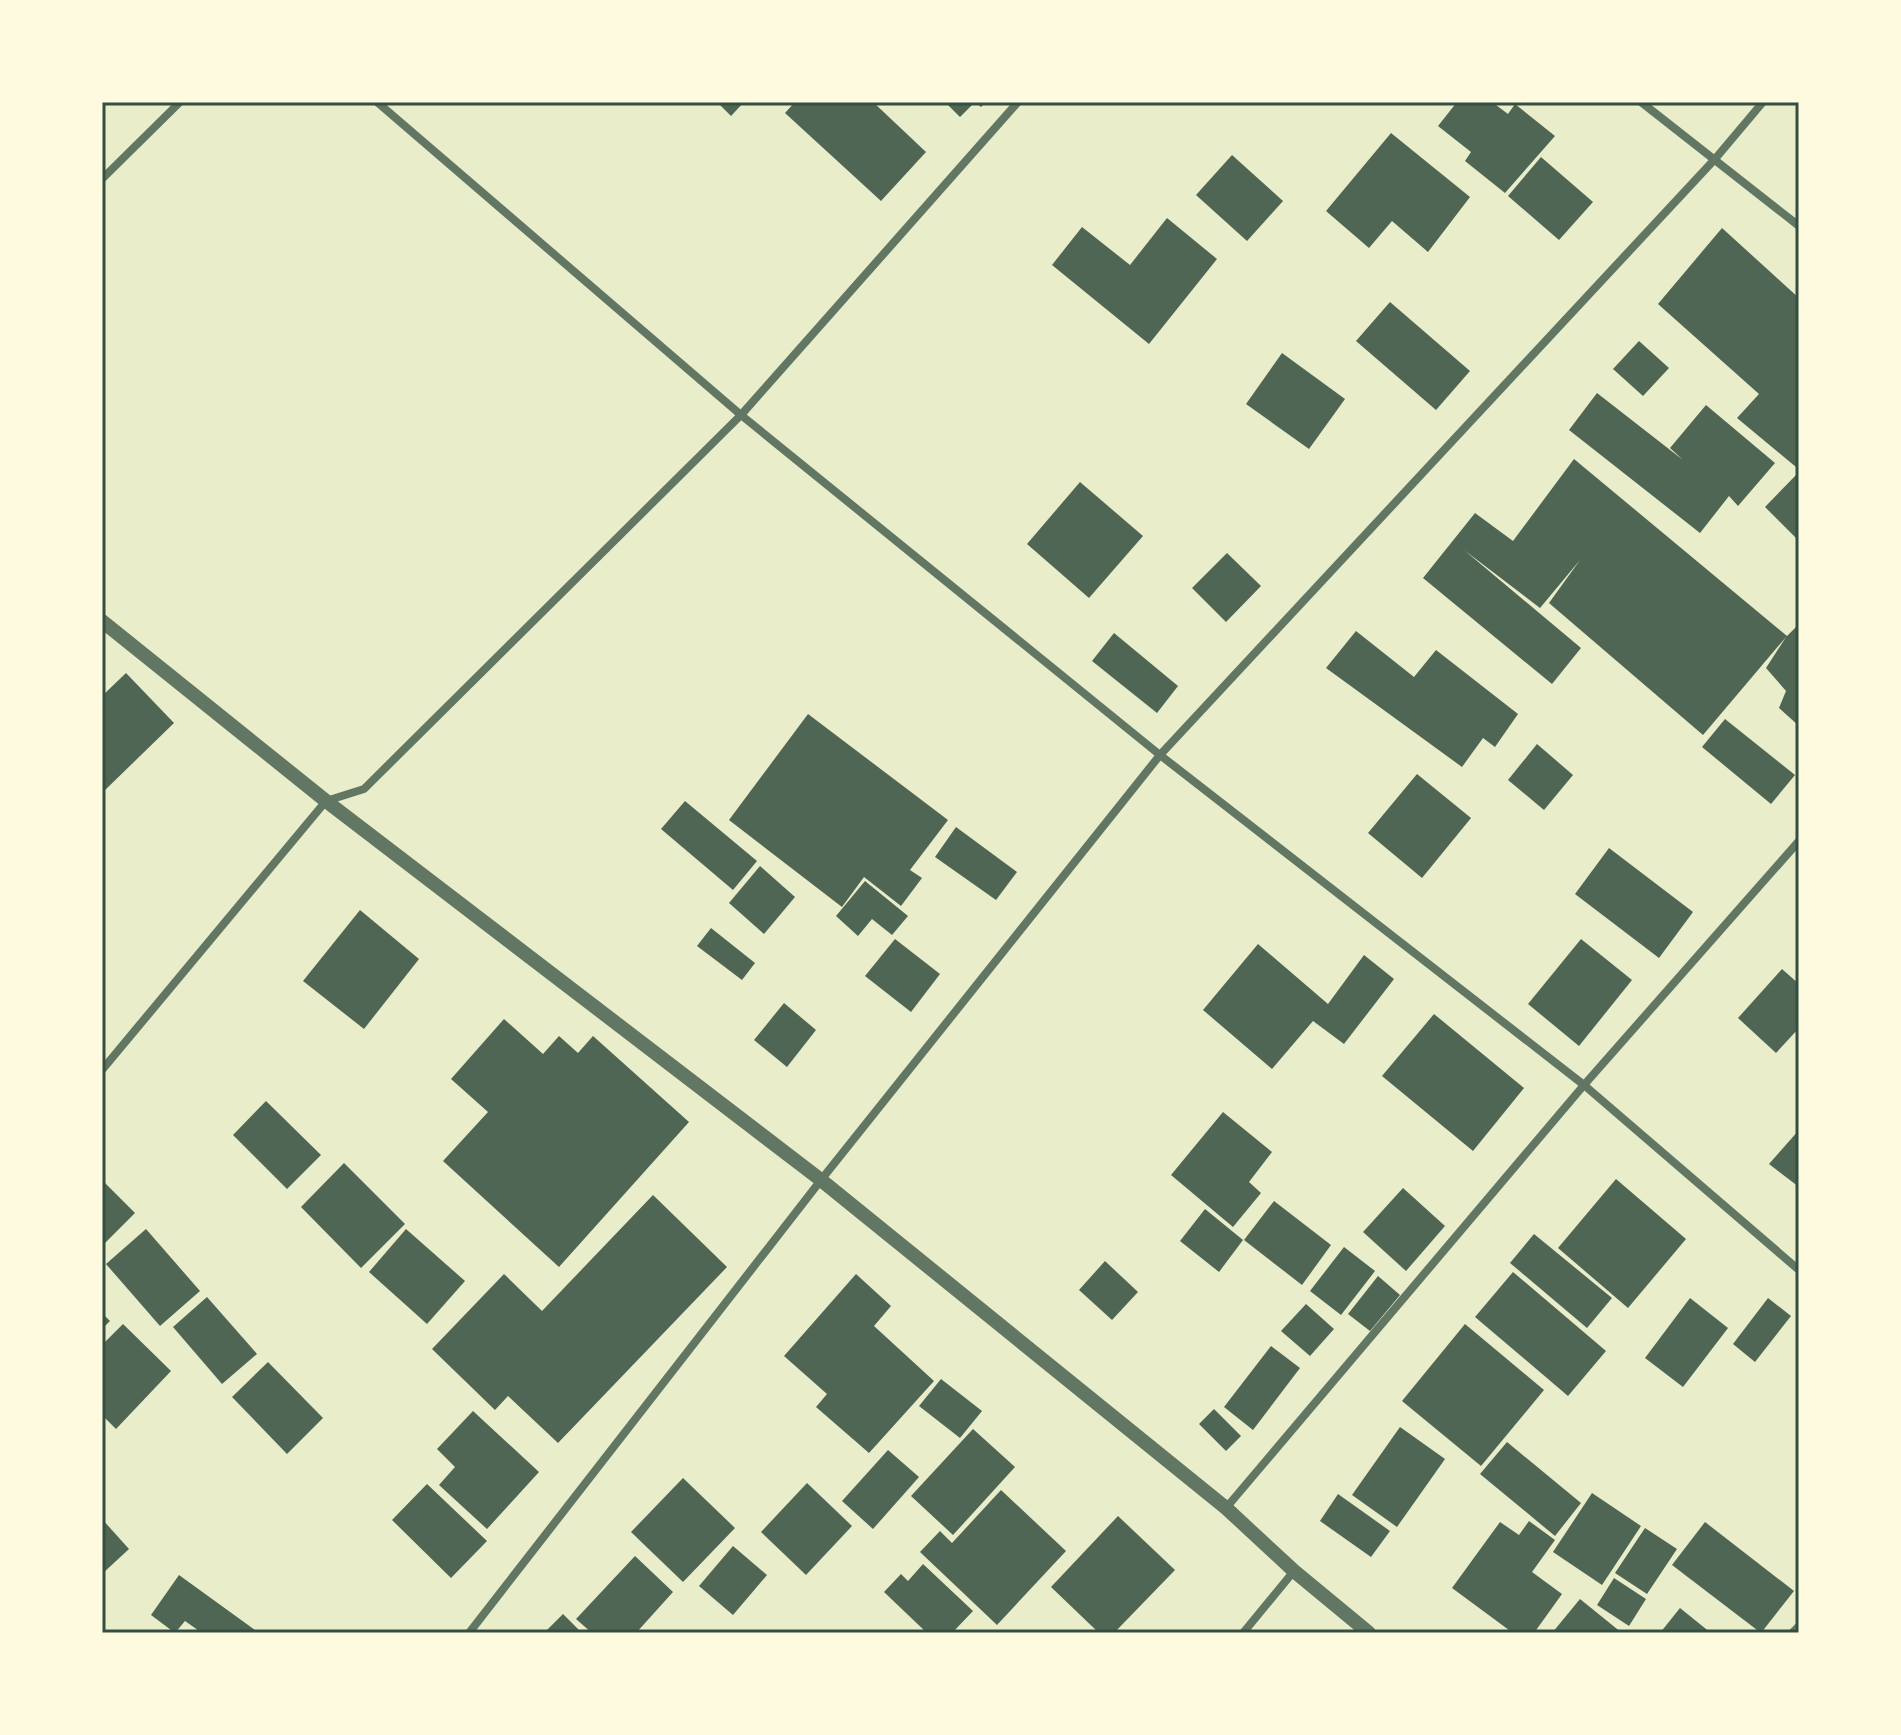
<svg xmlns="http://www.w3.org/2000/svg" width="1901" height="1735" font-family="'Public Sans',sans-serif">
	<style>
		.building { fill: #4f6655 }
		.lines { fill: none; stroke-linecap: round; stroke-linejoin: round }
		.minor { stroke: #617663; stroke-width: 8 }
		.tertiary { stroke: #617663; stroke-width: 14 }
		.neatline { fill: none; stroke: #344e41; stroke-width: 3 }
	</style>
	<rect width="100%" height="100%" fill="#e9edc9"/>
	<g class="building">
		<path d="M717,102H744L731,116Z"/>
		<path d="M795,102H873L926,152L881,201L785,113Z"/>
		<path d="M945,102H986L981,107L975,102L960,117Z"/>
		<path d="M1457,102H1492L1508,114L1515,104L1555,136L1505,193L1465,161L1471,152L1438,126Z"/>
		<path d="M1391,133L1470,197L1428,252L1392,221L1369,248L1326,211Z"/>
		<path d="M1232,155L1283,201L1247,241L1196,195Z"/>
		<path d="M1541,157L1593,202L1559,240L1508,196Z"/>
		<path d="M1167,218L1217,259L1149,344L1052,265L1082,227L1130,265Z"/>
		<path d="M1722,228L1799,298V463L1796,467L1737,418L1759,394L1658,304Z"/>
		<path d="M1390,302L1470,371L1436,410L1356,341Z"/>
		<path d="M1639,341L1669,368L1643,396L1613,369Z"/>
		<path d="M1282,353L1345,399L1309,449L1246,404Z"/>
		<path d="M1597,393L1683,460L1670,448L1706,405L1775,463L1738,506L1729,496L1700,533L1569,430Z"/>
		<path d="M1574,459L1787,636L1799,624V726L1779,708L1786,691L1766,668L1786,637L1703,735L1549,603L1580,560L1540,608L1464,550L1581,648L1552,684L1423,578L1475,513L1513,541Z"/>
		<path d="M1797,474L1799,476V541L1765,507Z"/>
		<path d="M1080,482L1143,536L1089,598L1027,544Z"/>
		<path d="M1227,553L1261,586L1226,622L1192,588Z"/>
		<path d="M1356,631L1414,677L1436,650L1518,714L1495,747L1483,738L1462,767L1326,668Z"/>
		<path d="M1114,633L1178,686L1157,713L1092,661Z"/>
		<path d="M126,673L174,723L102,793V696Z"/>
		<path d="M808,714L948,820L910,870L922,878L901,906L864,877L842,907L729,820Z"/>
		<path d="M1725,719L1795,775L1771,804L1702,747Z"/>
		<path d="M1537,744L1573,775L1544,810L1508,780Z"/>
		<path d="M1417,774L1471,818L1422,878L1368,833Z"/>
		<path d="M685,801L757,861L733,890L661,829Z"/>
		<path d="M956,827L1017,872L996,900L935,857Z"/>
		<path d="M1609,848L1693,912L1659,958L1575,894Z"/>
		<path d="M760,866L795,897L764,934L729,903Z"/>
		<path d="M865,881L908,916L892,935L872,919L858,936L836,916Z"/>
		<path d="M360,910L419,959L364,1029L303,981Z"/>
		<path d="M711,928L755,963L742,980L697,946Z"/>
		<path d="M895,939L940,974L911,1012L865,976Z"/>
		<path d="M1581,939L1632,980L1579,1046L1528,1004Z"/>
		<path d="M1258,944L1328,1004L1364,955L1394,979L1344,1044L1313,1021L1272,1069L1203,1010Z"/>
		<path d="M1782,969L1799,984V1028L1776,1053L1738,1018Z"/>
		<path d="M784,1003L816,1030L787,1067L754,1040Z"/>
		<path d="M1434,1014L1524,1088L1473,1151L1382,1076Z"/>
		<path d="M504,1019L543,1054L559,1036L578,1053L593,1036L689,1122L559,1267L443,1161L488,1112L451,1079Z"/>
		<path d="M266,1101L321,1155L287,1189L233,1135Z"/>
		<path d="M1223,1112L1272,1152L1249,1182L1261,1193L1233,1227L1171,1175Z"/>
		<path d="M1799,1130V1187L1769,1164Z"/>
		<path d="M344,1163L405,1224L361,1268L301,1207Z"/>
		<path d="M1616,1179L1686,1239L1628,1308L1558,1248Z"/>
		<path d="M102,1180L135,1213L102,1246Z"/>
		<path d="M1403,1188L1445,1226L1406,1271L1363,1232Z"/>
		<path d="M653,1195L727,1267L558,1443L508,1396L495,1410L432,1349L504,1274L542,1311Z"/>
		<path d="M1274,1201L1331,1245L1302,1285L1244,1240Z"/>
		<path d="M1205,1209L1243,1240L1219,1272L1180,1241Z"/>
		<path d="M146,1229L200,1291L160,1326L106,1264Z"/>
		<path d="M406,1229L465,1281L427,1324L369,1272Z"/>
		<path d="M1534,1234L1612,1298L1587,1328L1510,1263Z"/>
		<path d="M1344,1247L1375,1271L1341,1315L1310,1291Z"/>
		<path d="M1105,1261L1138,1292L1112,1320L1079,1290Z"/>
		<path d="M1513,1272L1606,1351L1568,1396L1475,1317Z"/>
		<path d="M856,1274L891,1306L874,1326L934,1381L869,1453L816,1407L827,1394L784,1356Z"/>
		<path d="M1378,1276L1400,1295L1370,1331L1348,1314Z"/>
		<path d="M207,1297L257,1354L222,1384L173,1327Z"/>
		<path d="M1690,1298L1728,1328L1683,1387L1645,1358Z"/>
		<path d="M1768,1298L1791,1316L1755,1362L1733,1344Z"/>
		<path d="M1306,1304L1334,1329L1310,1356L1281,1331Z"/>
		<path d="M102,1313L110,1321L102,1329Z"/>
		<path d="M123,1324L171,1371L116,1429L102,1415V1345Z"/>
		<path d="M1465,1324L1544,1390L1481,1466L1402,1401Z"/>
		<path d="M1271,1346L1300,1368L1253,1430L1224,1407Z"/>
		<path d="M268,1362L323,1418L287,1454L232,1397Z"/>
		<path d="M941,1379L982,1411L960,1438L919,1406Z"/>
		<path d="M1214,1409L1241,1436L1226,1451L1199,1424Z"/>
		<path d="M473,1411L539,1472L487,1529L439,1485L455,1467L437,1449Z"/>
		<path d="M1400,1427L1445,1459L1397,1527L1352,1495Z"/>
		<path d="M973,1429L1015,1467L953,1535L911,1496Z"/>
		<path d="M1507,1442L1581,1503L1555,1536L1480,1474Z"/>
		<path d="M888,1450L919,1477L873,1529L842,1501Z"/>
		<path d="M683,1478L735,1528L683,1582L631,1532Z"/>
		<path d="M807,1483L852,1526L806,1575L761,1532Z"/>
		<path d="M427,1484L487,1541L451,1578L392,1520Z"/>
		<path d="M1001,1490L1066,1551L997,1625L920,1552L940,1531L952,1543Z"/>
		<path d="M1592,1493L1641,1526L1602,1585L1553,1552Z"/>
		<path d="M1338,1494L1390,1531L1371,1557L1320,1521Z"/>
		<path d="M1118,1516L1175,1570L1114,1633H1099L1051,1587Z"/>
		<path d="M102,1519L129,1549L102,1574Z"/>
		<path d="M1529,1521L1555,1540L1532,1572L1562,1594L1534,1633H1513L1452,1588L1500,1522L1519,1535Z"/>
		<path d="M1705,1522L1794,1591L1761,1633L1672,1565Z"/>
		<path d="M1645,1528L1677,1549L1647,1594L1615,1573Z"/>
		<path d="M733,1546L767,1575L733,1615L699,1586Z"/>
		<path d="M635,1556L673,1592L636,1633H592L576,1619Z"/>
		<path d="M923,1564L973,1611L952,1633H927L884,1592L901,1574L908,1581Z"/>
		<path d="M179,1575L259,1633H202L185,1621L175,1633L151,1615Z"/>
		<path d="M1614,1578L1646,1599L1629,1626L1597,1605Z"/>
		<path d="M1580,1599L1622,1633H1552Z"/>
		<path d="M1680,1608L1711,1633H1660Z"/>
		<path d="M563,1614L582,1633H544Z"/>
	</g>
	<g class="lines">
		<g class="minor">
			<path d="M377,102L741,415L1160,755L1584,1085L1799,1270"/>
			<path d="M1641,102L1799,226"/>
			<path d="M102,179L180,102"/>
			<path d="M102,1070L326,801L364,789L741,415L1018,102"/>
			<path d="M1226,1508L1584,1085L1799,841"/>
			<path d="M469,1633L821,1180L1160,755L1715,159L1763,102"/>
			<path d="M1243,1633L1294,1571"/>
			<path d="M1792,1633L1799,1626"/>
		</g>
		<path class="tertiary" d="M102,621L326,801L821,1180L1226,1508L1294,1571L1369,1633"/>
	</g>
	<rect width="1901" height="1735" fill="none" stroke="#fefae0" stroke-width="208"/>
	<rect x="104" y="104" width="1693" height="1527" class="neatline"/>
</svg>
